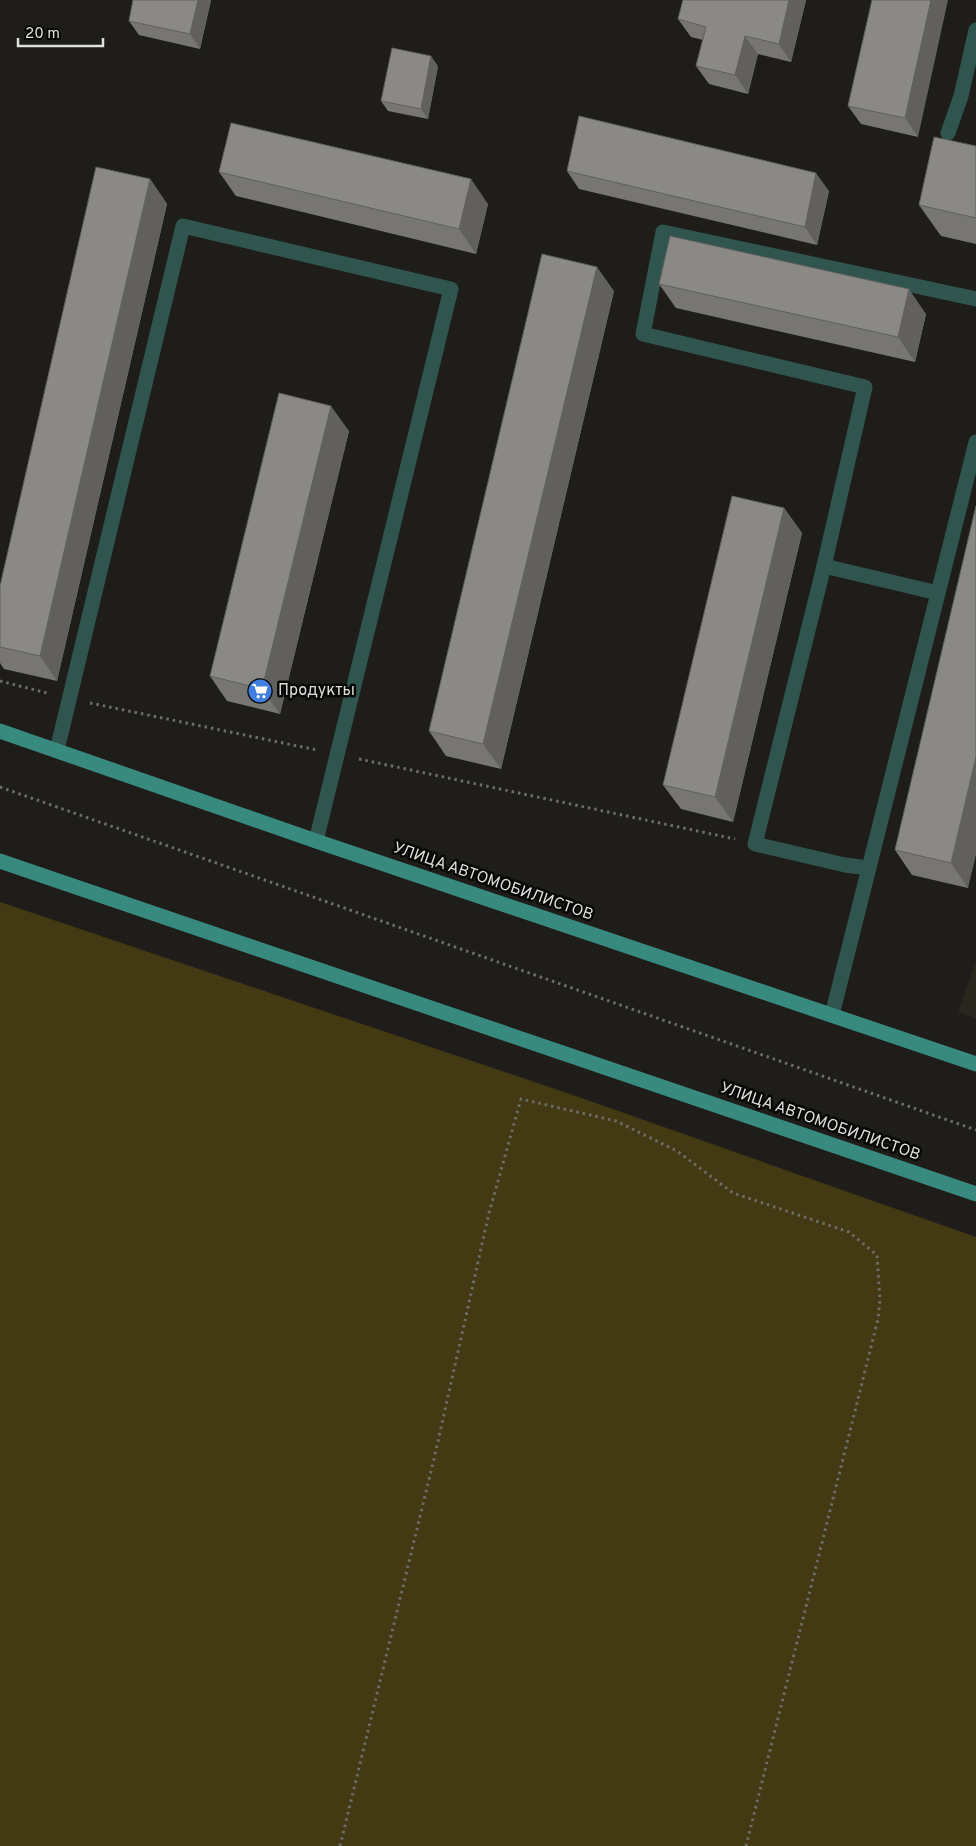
<svg xmlns="http://www.w3.org/2000/svg" width="976" height="1846" font-family="Overpass,sans-serif">
	<style>
		.built { fill: #29261e }
		.green { fill: #433913 }
		.lines { fill: none; stroke-linecap: round; stroke-linejoin: round }
		.path { stroke: #6d6c6a; stroke-width: 3; stroke-dasharray: 2.5 4; stroke-linecap: butt }
		.minor { stroke: #30544e; stroke-width: 15 }
		.major { stroke: #388a7f; stroke-width: 15 }
		.wall { fill: #777673 }
		.shaded-wall { fill: #61605e }
		.building { fill: #8a8986; stroke: #61605e }
		.labels { text-anchor: middle; dominant-baseline: central; stroke-width: 5; stroke-linejoin: round; paint-order: stroke }
		.poi-label { font-size: 16px; fill: #dfdfdd; stroke: #070706; text-anchor: start }
		.street-label { font-size: 16px; fill: #dfdfdd; stroke: #070706 }
	</style>
	<rect width="100%" height="100%" fill="#1e1d1a"/>
	<path class="built" d="M976,961V1018L958,1012Z"/>
	<path class="green" d="M0,902L570,1094L976,1237V1846H0Z"/>
	<g class="lines">
		<g class="path">
			<path d="M0,681L47,693"/>
			<path d="M90,703L317,750"/>
			<path d="M359,759L735,839"/>
			<path d="M0,787L976,1130"/>
			<path d="M340,1846L434,1459L489,1213L521,1099L616,1121L677,1151L733,1193L849,1232L877,1255L880,1299L878,1319L746,1846"/>
		</g>
		<g class="minor">
			<path d="M948,133L961,96L976,30"/>
			<path d="M824,566L755,844L845,865L868,868"/>
			<path d="M938,593L824,566L865,387L643,334L663,232L976,299"/>
			<path d="M57,750L183,226L451,289L316,841"/>
			<path d="M832,1015L976,442"/>
		</g>
		<g class="major">
			<path d="M0,731L316,841L976,1064"/>
			<path d="M0,861L976,1194"/>
		</g>
	</g>
	<g class="wall">
		<path d="M133,0H211L200,49L139,35L129,21Z"/>
		<path d="M806,0L791,62L758,54L748,94L709,84L696,66L703,40L691,37L678,19Z"/>
		<path d="M872,0L918,137L861,124L848,106Z"/>
		<path d="M438,66L428,119L388,111L381,101Z"/>
		<path d="M976,146V244L941,236L919,205Z"/>
		<path d="M567,171L829,191L817,245L579,189Z"/>
		<path d="M219,172L488,204L476,254L236,196Z"/>
		<path d="M150,179L167,204L57,681L4,669L0,663V586Z"/>
		<path d="M659,284L926,314L915,362L676,308Z"/>
		<path d="M614,291L501,769L446,756L429,731Z"/>
		<path d="M349,431L280,714L227,701L210,676Z"/>
		<path d="M976,506L968,888L912,875L895,850Z"/>
		<path d="M784,508L802,533L733,822L681,809L663,785Z"/>
	</g>
	<g class="shaded-wall">
		<path d="M198,0H211L200,49L190,34Z"/>
		<path d="M789,0H806L791,62L779,44Z"/>
		<path d="M931,0H948L918,137L905,118Z"/>
		<path d="M745,36L758,54L748,94L735,75Z"/>
		<path d="M431,56L438,66L428,119L421,109Z"/>
		<path d="M816,173L829,191L817,245L805,227Z"/>
		<path d="M150,179L167,204L57,681L40,656Z"/>
		<path d="M471,179L488,204L476,254L459,229Z"/>
		<path d="M597,267L614,291L501,769L483,744Z"/>
		<path d="M909,289L926,314L915,362L898,337Z"/>
		<path d="M331,406L349,431L280,714L262,689Z"/>
		<path d="M784,508L802,533L733,822L715,797Z"/>
		<path d="M976,757V855L968,888L951,863Z"/>
	</g>
	<g class="building">
		<path d="M133,0H198L190,34L129,21Z"/>
		<path d="M683,0H789L779,44L745,36L735,75L696,66L706,27L678,19Z"/>
		<path d="M872,0H931L905,118L848,106Z"/>
		<path d="M392,48L431,56L421,109L381,101Z"/>
		<path d="M579,116L816,173L805,227L567,171Z"/>
		<path d="M231,123L471,179L459,229L219,172Z"/>
		<path d="M934,137L976,146V218L919,205Z"/>
		<path d="M96,167L150,179L40,656L0,647V586Z"/>
		<path d="M670,236L909,289L898,337L659,284Z"/>
		<path d="M542,254L597,267L483,744L429,731Z"/>
		<path d="M279,393L331,406L262,689L210,676Z"/>
		<path d="M732,496L784,508L715,797L663,785Z"/>
		<path d="M976,506V757L951,863L895,850Z"/>
	</g>
	<defs>
		<symbol id="supermarket-disc" viewBox="-11 -11 22 22"><circle r="9.5" fill="#3f7fe0" stroke="#070706"/><path d="M-6-5.5h2.5l.6 2H6L4.5 2H-2.5L-4.4-4H-6ZM-1.5 3.2a1.3 1.3 0 1 0 .1 0ZM3 3.2a1.3 1.3 0 1 0 .1 0Z" fill="#fff"/></symbol>
	</defs>
	<g fill-rule="evenodd">
		<use href="#supermarket-disc" x="246" y="677" width="28" height="28"/>
	</g>
	<g class="labels">
		<g class="poi-label">
			<text x="278" y="691">Продукты</text>
		</g>
		<g class="street-label">
			<text transform="translate(493 882) rotate(19)">УЛИЦА АВТОМОБИЛИСТОВ</text>
			<text transform="translate(820 1122) rotate(19)">УЛИЦА АВТОМОБИЛИСТОВ</text>
		</g>
	</g>
	<path d="M18 38v8h85v-8" fill="none" stroke="#dfdfdd" stroke-width="2.5"/>
	<text x="25" y="38" font-size="15" fill="#dfdfdd" stroke="#070706" stroke-width="4" paint-order="stroke">20 m</text>
</svg>
